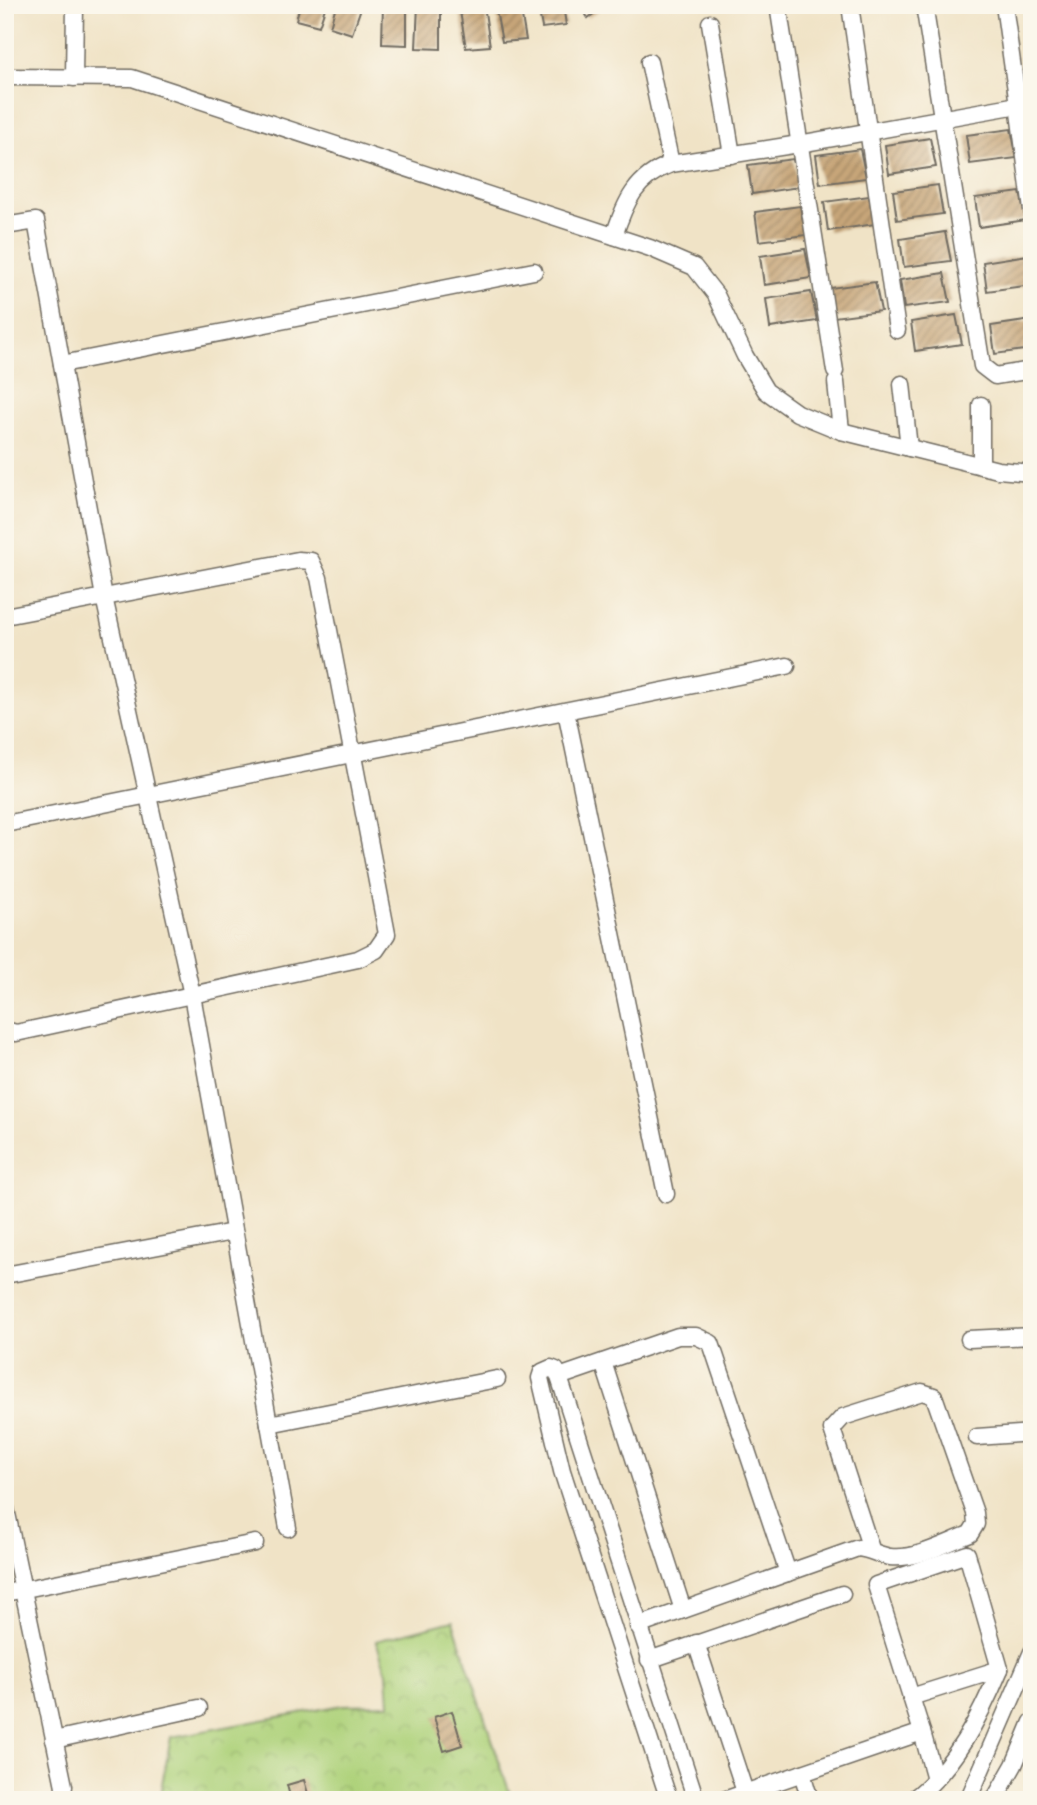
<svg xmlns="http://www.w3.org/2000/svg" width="1037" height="1805" font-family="Caveat,sans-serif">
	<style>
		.park { fill: url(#park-crowns); stroke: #6c7e52; stroke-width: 2 }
		.building { fill: url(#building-hatch) }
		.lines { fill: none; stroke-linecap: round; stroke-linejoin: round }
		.minor-casing { stroke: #706b61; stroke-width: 19 }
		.minor { stroke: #fff; stroke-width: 16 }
	</style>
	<defs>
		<pattern id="park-crowns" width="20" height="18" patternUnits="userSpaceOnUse" patternTransform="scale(1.75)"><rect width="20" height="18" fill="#aed27a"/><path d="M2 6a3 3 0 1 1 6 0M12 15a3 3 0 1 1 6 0" fill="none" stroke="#96b46a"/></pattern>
		<pattern id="building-hatch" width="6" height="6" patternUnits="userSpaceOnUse" patternTransform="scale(1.75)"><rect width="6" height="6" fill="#c7a679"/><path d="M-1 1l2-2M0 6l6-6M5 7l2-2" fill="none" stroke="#a28763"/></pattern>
	</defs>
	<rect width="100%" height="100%" fill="#fbf7ec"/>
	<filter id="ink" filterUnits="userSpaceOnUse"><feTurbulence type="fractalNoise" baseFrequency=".0143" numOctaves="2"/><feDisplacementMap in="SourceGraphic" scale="14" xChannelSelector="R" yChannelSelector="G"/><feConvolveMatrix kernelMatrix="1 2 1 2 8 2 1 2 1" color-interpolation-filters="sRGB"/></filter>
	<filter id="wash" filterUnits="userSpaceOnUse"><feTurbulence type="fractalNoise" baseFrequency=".00686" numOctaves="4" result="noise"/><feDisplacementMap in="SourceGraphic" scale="28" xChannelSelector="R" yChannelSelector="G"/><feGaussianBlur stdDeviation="1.57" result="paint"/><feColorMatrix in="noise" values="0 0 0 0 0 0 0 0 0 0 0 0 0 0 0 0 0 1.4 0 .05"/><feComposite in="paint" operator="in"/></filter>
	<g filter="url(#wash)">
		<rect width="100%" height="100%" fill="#f0e3c6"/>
		<path class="park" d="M453,1621L512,1800H159L171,1737L343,1705L389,1704L387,1673L376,1641Z"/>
		<g id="blocks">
			<g class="building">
				<path d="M5,5H12V28L5,27Z"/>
				<path d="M300,5H326L319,26L296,20Z"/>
				<path d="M336,5H362L352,34L330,27Z"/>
				<path d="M383,5H407V45L382,44Z"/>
				<path d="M418,5H441V49L416,48Z"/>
				<path d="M459,5H484L490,46L466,48Z"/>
				<path d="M495,5H520L526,40L502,42Z"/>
				<path d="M538,5H563L566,25L542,28Z"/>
				<path d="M580,5H606L588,18Z"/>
				<path d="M1011,129L1017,158L970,164L966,135Z"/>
				<path d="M930,138L936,167L889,174L885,145Z"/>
				<path d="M860,149L866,178L820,184L816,155Z"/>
				<path d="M793,159L799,187L752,194L748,165Z"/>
				<path d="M938,185L943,214L897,220L893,191Z"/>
				<path d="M1020,192L1026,220L979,227L975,198Z"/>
				<path d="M869,196L875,224L828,231L824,202Z"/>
				<path d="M800,206L806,235L759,241L755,212Z"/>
				<path d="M945,232L951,261L904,267L900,239Z"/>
				<path d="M805,249L811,278L764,285L760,256Z"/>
				<path d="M1028,255L1032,285L987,291L983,262Z"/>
				<path d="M944,273L950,302L904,308L900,280Z"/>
				<path d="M875,282L881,311L834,317L830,288Z"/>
				<path d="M811,292L817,321L770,328L766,299Z"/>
				<path d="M956,315L962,344L915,351L911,322Z"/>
				<path d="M1032,320V349L995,354L991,326Z"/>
				<path d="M452,1711L462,1745L444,1751L434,1717Z"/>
				<path d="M304,1780L309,1797L291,1800L287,1785Z"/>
			</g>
		</g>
	</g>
	<g filter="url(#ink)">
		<use href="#blocks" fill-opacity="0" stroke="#706b61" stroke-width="2"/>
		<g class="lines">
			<defs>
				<g id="minor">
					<path d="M778,5L835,371"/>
					<path d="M850,5L897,330"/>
					<path d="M924,5L982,366L995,376L1032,370"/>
					<path d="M710,23L732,155"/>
					<path d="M649,62L671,164"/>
					<path d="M5,77L132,78L650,248L694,267L716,295L745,356L766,391L797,413L841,431L998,470L1032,473"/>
					<path d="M74,78L75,5"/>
					<path d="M1018,105L1032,210"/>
					<path d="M5,226L36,221L104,597L192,995L269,1424L497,1379"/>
					<path d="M614,236C625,202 636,177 671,164L799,144L1018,105L1004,5"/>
					<path d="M62,364L534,271"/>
					<path d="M836,382L841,431"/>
					<path d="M902,384L909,448"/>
					<path d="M981,405V466"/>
					<path d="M5,616L298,560L311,561L319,578L387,934L376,950L358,959L16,1033L5,1030"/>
					<path d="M566,711L666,1194"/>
					<path d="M5,824L787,666"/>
					<path d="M5,1275L233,1232"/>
					<path d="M969,1339L1032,1336"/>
					<path d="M603,1362L683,1610"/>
					<path d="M559,1377L678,1336H696L711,1343L788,1573"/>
					<path d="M269,1424L288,1528"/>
					<path d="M977,1437L1032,1433"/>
					<path d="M5,1504L64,1786L62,1800"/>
					<path d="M5,1593L255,1543"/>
					<path d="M638,1626L858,1548C869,1549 879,1555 890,1557C916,1560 946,1543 970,1534L976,1524L975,1513L934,1396L922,1392L843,1417L832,1429L871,1549"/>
					<path d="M696,1643L745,1792"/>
					<path d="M649,1660L842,1594"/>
					<path d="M911,1697L1000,1669"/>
					<path d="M922,1732L935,1779"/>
					<path d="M54,1740L199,1708"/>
					<path d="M802,1773L810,1800"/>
					<path d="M669,1800L562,1471L540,1378L542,1372L551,1368L556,1370L559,1377L696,1800"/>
					<path d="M724,1800L922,1732L876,1585L967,1554L1000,1669C981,1715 954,1769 912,1800"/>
					<path d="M968,1800L1032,1652"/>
					<path d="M994,1800L1014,1765L1032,1722"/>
				</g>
			</defs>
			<use href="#minor" class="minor-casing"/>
			<use href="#minor" class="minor"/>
		</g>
	</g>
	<rect width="1037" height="1805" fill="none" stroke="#fbf7ec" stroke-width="28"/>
</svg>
